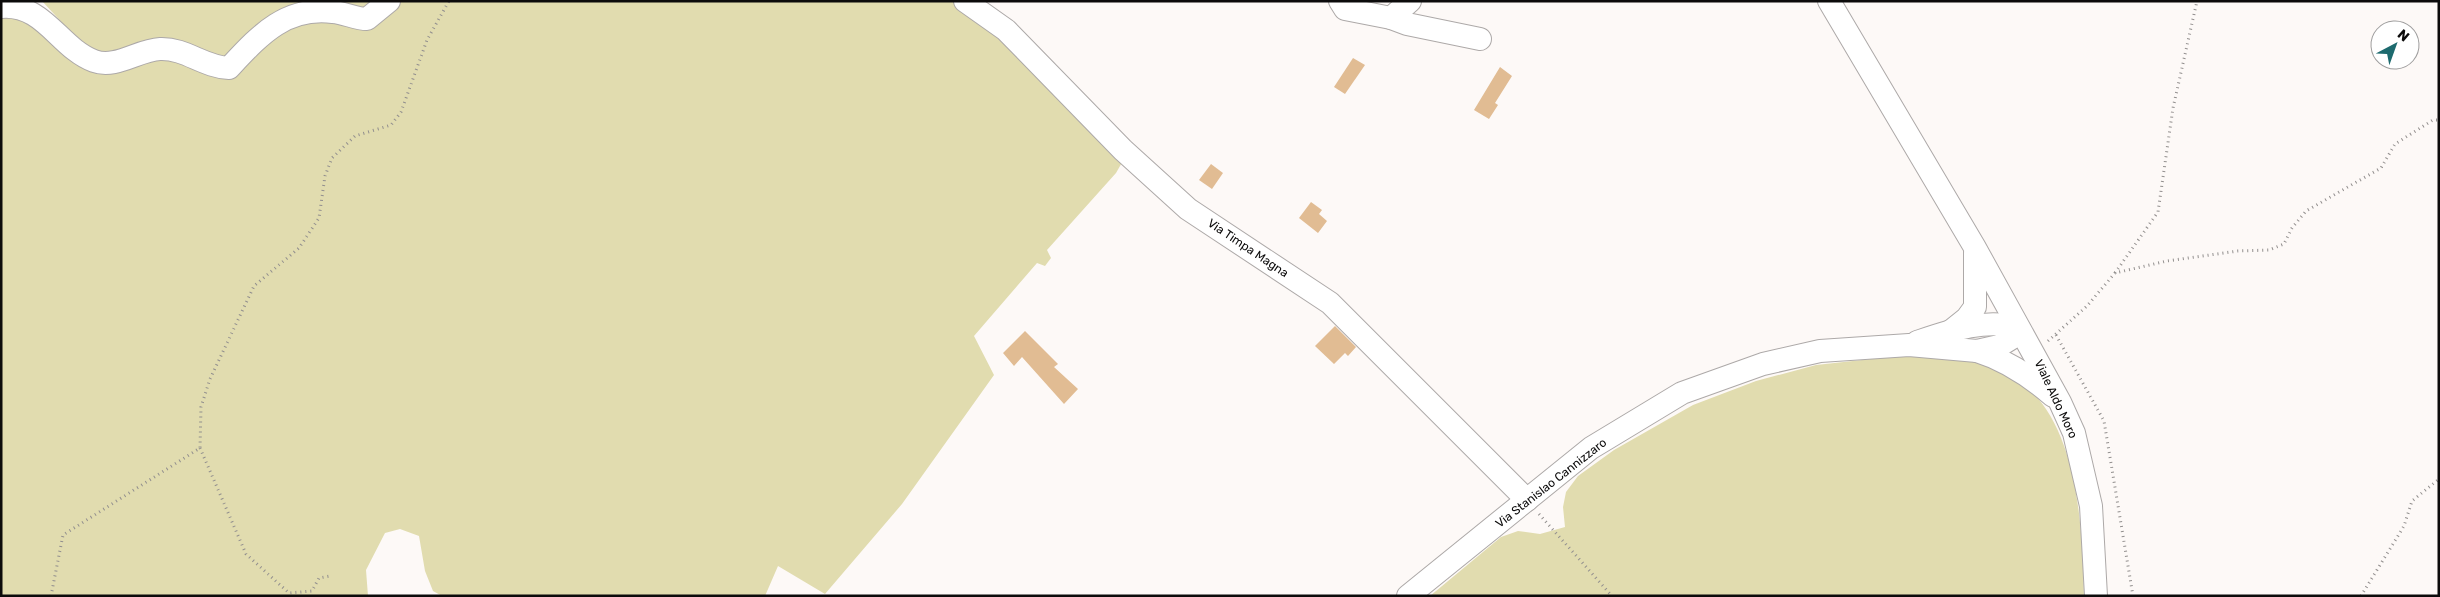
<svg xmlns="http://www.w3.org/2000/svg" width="2440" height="597" font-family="Rubik,sans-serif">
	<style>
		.green { fill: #e1dcaf }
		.building { fill: #e1bc93 }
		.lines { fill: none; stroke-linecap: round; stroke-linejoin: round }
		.minor-casing { stroke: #ada9a8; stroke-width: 24 }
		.path { stroke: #928f8e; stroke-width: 3; stroke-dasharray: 1 4; stroke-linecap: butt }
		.minor { stroke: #fff; stroke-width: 22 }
		.labels { text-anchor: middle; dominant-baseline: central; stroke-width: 4; stroke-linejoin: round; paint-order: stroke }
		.street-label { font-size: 12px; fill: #0c0b0b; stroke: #fff }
	</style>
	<rect width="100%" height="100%" fill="#fdf9f7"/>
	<g class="green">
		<path d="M42,1H383L368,11L333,6L228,61L111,55L91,48L77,39Z"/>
		<path d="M398,1H957L1004,34L1124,159L1116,173L1047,250L1051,258L1045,266L1037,263L974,336L994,375L902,504L825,594L778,566L765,596H442L433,591L425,571L419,536L400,529L385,533L366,570L368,596H1V9L35,21L69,56L160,55L210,71L281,25Z"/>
		<path d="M1908,355C1935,355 1961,355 1987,364C2078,392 2082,517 2084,596H1430L1501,537L1518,531L1540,534L1565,527L1563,507L1566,492L1578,476L1614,450L1693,405L1756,381L1816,365Z"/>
	</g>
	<g class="building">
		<path d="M1353,58L1365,65L1345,94L1334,87Z"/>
		<path d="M1500,67L1512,76L1495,103L1498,105L1489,119L1474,110Z"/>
		<path d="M1211,164L1223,173L1212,189L1199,180Z"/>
		<path d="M1311,202L1322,210L1319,214L1327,221L1318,233L1299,218Z"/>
		<path d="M1335,326L1356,347L1348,356L1345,353L1334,364L1315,346Z"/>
		<path d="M1025,331L1058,364L1054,367L1078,389L1064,404L1022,357L1014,366L1003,353Z"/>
	</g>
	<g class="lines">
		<defs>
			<g id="minor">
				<path d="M965,1L1006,30L1123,150L1188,209L1330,303L1527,500"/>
				<path d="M1340,1L1345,9L1391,18L1410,1"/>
				<path d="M1829,1L1974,246L2060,402L2074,433L2091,506L2096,596"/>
				<path d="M1,7C44,3 59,48 94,61C116,69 138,50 160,49C186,48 203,67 229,68C259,36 285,6 333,12C345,13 356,19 367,19L389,1"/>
				<path d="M1391,18L1407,24L1480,39"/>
				<path d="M1952,330L1967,318L1975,307V253"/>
				<path d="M1917,342C1946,332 1990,316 2019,329"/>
				<path d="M1977,351C2006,360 2030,376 2053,396"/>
				<path d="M1408,596L1591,448L1682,393L1763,364L1820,351L1909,345L1977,351L1999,346L2012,338L2019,329"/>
			</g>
		</defs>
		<use href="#minor" class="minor-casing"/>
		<g class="path">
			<path d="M2115,273L2158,212L2173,108L2197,1"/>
			<path d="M2056,335L2104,421L2133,596"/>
			<path d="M2048,341L2087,306L2115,273L2167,261L2238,251L2269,250L2284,244L2292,228L2306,211L2381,168L2395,144L2433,120H2439"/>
			<path d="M200,448L246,554L289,593L312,591L319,578L330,576"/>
			<path d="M1539,514L1612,596"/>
			<path d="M51,596L63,535L200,448L201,407L210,379L254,286L299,248L319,218L325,176L332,158L355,136L391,125L401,112L427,40L449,1"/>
			<path d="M2361,596L2404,526L2412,501L2439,479"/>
		</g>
		<use href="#minor" class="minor"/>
	</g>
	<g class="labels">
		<g class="street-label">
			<text transform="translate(1248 248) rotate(34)">Via Timpa Magna</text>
			<text transform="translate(2056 399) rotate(65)">Viale Aldo Moro</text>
			<text transform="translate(1551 483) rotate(-38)">Via Stanislao Cannizzaro</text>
		</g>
	</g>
	<rect width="2440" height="597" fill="none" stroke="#0c0b0b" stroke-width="5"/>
	<g transform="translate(2395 45) rotate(41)"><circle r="24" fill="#ffffff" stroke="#9e9d9d"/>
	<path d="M0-4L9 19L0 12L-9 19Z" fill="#1d6a6e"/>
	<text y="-8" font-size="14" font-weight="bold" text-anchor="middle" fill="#0c0b0b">N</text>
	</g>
</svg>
